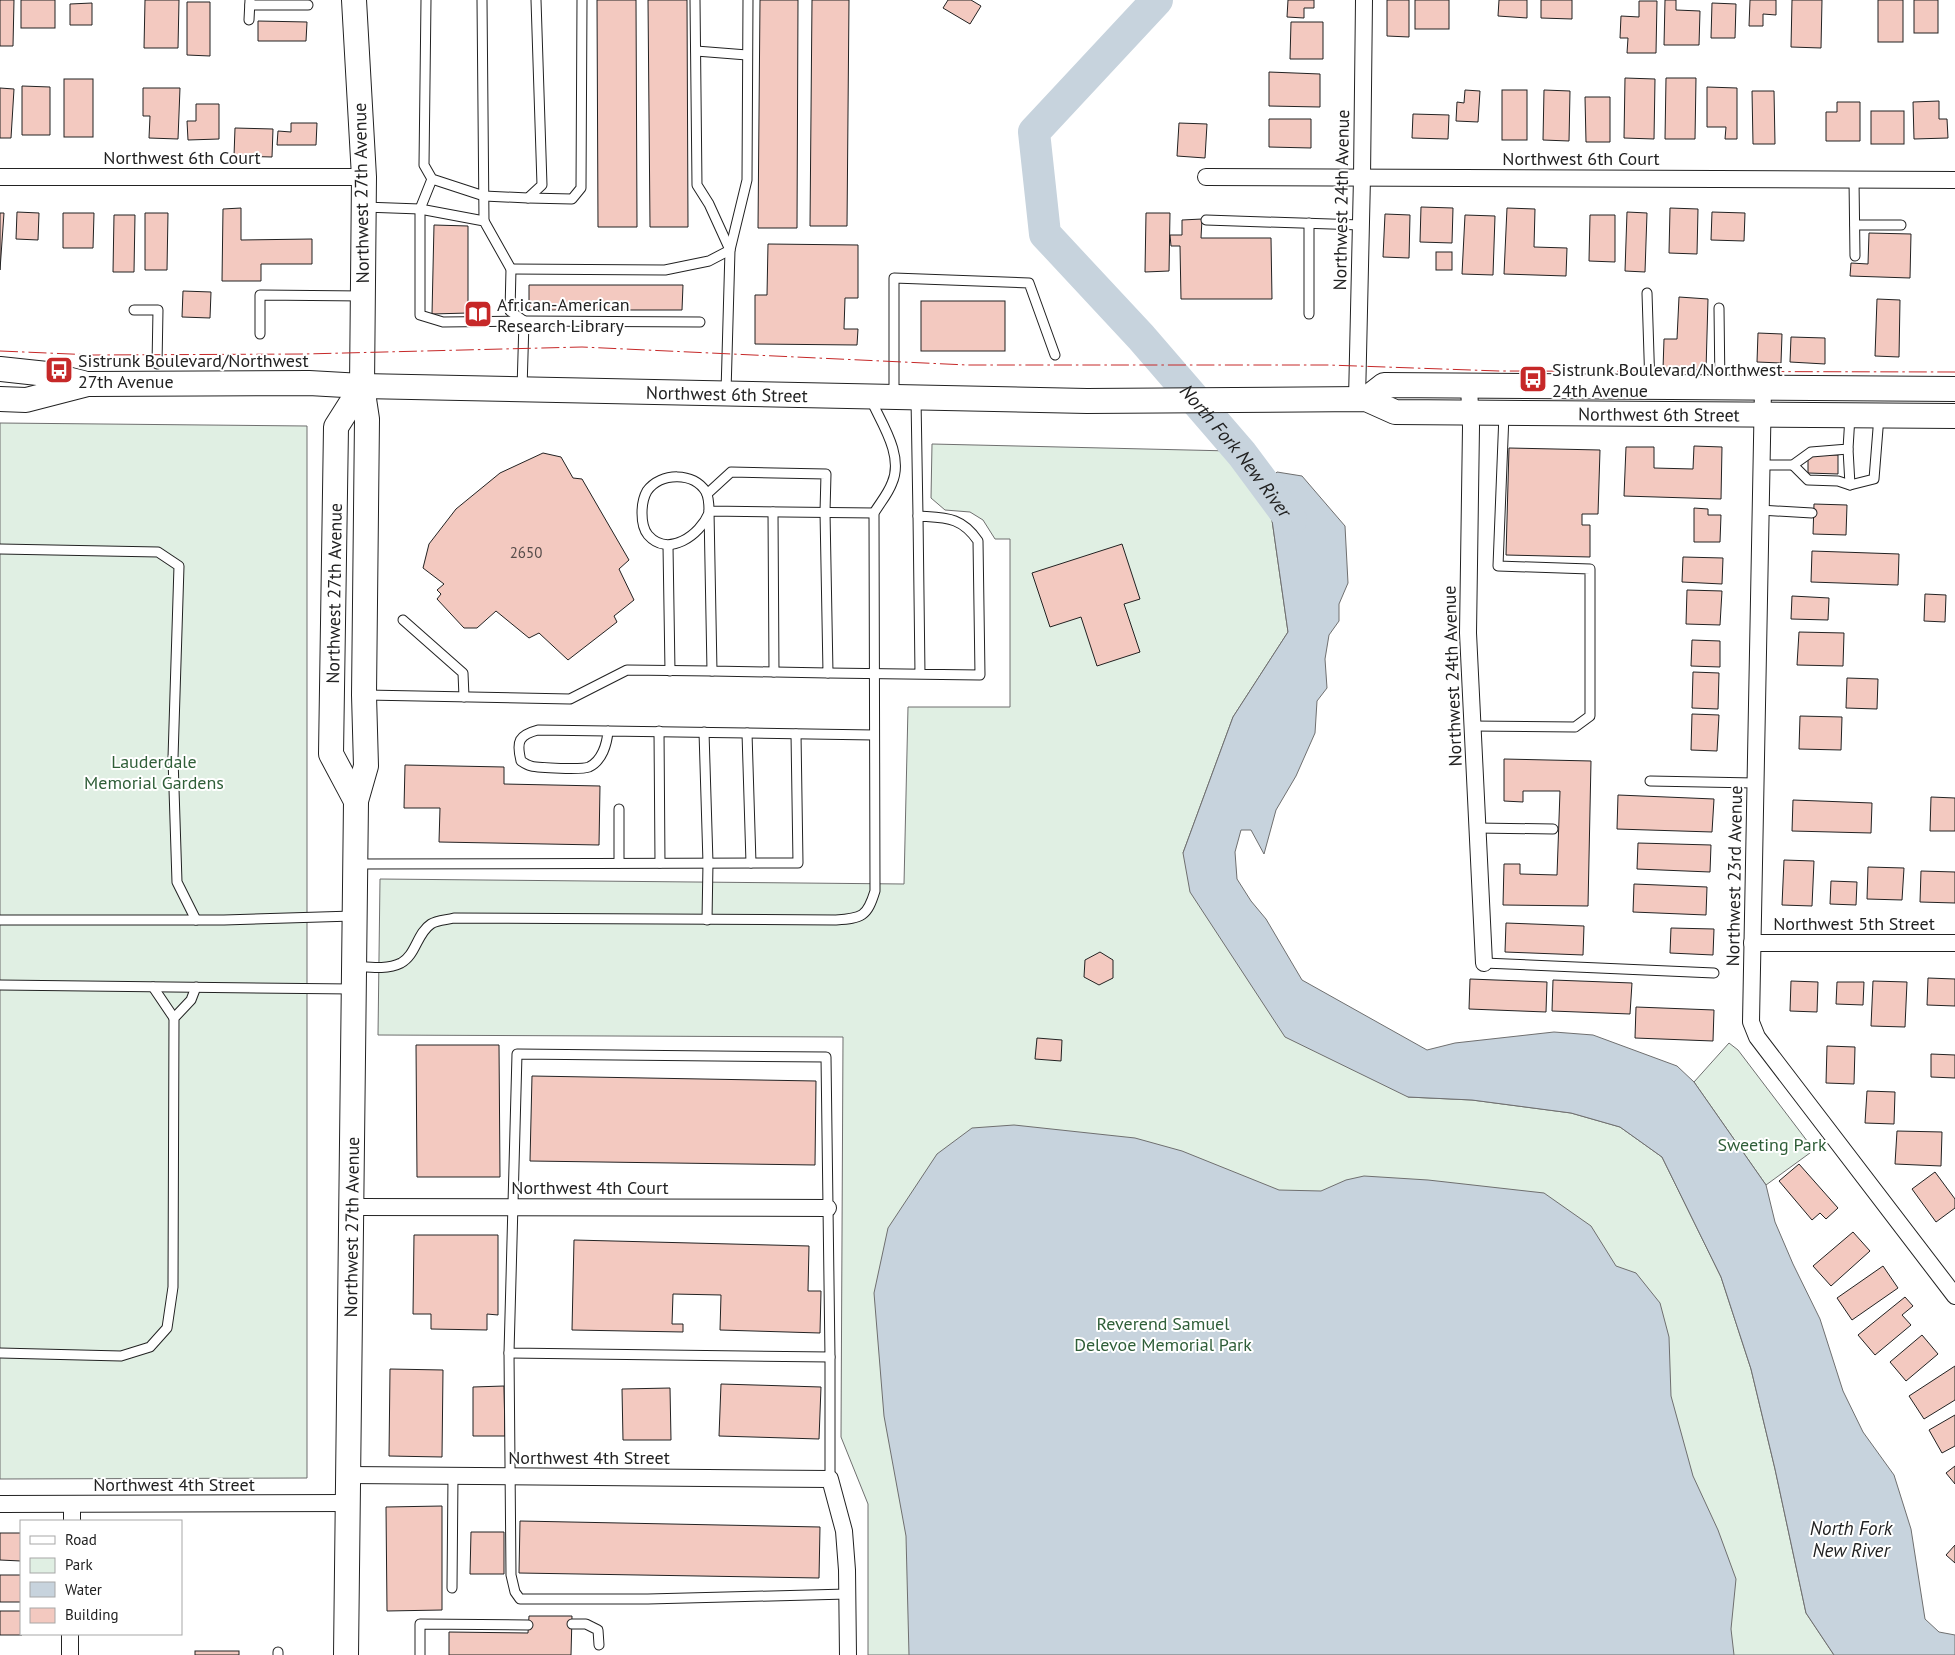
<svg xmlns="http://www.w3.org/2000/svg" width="1955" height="1655" font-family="'PT Sans',sans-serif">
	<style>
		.green { fill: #e0efe3; stroke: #6f6f6f }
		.water { fill: #c7d3dd; stroke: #6f6f6f }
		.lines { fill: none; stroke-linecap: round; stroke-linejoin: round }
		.river { stroke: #c7d3dd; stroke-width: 32 }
		.building { fill: #f3c9c0; stroke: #222 }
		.lane-casing { stroke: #222; stroke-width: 11 }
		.street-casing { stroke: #222; stroke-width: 18 }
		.secondary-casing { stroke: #222; stroke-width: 26 }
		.lane { stroke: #fff; stroke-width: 9 }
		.street { stroke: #fff; stroke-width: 16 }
		.secondary { stroke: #fff; stroke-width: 24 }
		.power { stroke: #c62828; stroke-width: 1; stroke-dasharray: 18 4 2.5 4; stroke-linecap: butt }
		.labels { text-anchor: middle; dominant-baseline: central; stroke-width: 4; stroke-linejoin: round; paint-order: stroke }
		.number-label { font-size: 15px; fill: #564c4a }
		.street-label { font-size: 18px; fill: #222; stroke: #fff }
		.poi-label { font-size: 18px; fill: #222; stroke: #fff; text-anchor: start }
		.park-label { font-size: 18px; fill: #2f5e38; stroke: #fff }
		.water-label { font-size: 19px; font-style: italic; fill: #222; stroke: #fff }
	</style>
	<rect width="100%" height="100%" fill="#fff"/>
	<g class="green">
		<path d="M0,423L307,426V1478L0,1479Z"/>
		<path d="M932,444L1231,451L1272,520L1288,632L1233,717L1183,853L1408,1097L1472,1100L1571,1113L1620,1127L1662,1157L1721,1277L1751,1369L1775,1469L1806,1613L1834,1655H868V1504L841,1437L843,1037L378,1035L380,879L904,884L908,707H1010V539H995L983,520L970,512L945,510L931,498Z"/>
		<path d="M1729,1043L1738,1050L1814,1150L1766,1185L1694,1082Z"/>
	</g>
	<g class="water">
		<path d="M1277,472L1302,476L1345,526L1348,583L1339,604V621L1329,635L1325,659L1327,688L1317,701L1315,733L1296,776L1276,810L1264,854L1251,830H1241L1235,852L1237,879L1251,901L1266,919L1302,980L1427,1050L1455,1043L1554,1032L1593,1035L1677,1066L1694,1082L1766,1185L1775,1222L1793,1264L1820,1319L1843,1391L1863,1432L1894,1475L1911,1529L1925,1619L1939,1632L1955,1635V1655H1834L1806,1613L1775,1469L1751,1369L1721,1277L1662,1157L1620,1127L1571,1113L1472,1100L1408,1097L1285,1037L1190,892L1183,853L1233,717L1288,632L1272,520L1256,494Z"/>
		<path d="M1014,1125L1135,1138L1182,1151L1279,1190L1321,1191L1346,1180L1364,1176L1428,1180L1544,1193L1591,1226L1616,1266L1636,1273L1660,1303L1669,1337L1671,1396L1693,1476L1718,1530L1736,1579L1731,1629L1734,1655H909L906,1536L884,1416L874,1293L888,1228L937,1154L972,1128Z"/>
	</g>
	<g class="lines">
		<path class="river" id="s1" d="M1157,0L1034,132L1045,234L1141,337L1242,454L1291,520"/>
	</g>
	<g class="building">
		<path d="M0,0H14L13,46H0Z"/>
		<rect x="21" y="0" width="34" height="28"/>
		<path d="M145,0H179L178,48H144Z"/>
		<path d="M597,0H636L637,227H598Z"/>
		<path d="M648,0H687L688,227H650Z"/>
		<path d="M760,0H798L797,228H758Z"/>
		<path d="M812,0H849L847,226H810Z"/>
		<path d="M948,0H971L981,6L970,24L943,8Z"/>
		<path d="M1288,0H1314V8H1304V18L1287,17Z"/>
		<path d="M1387,0H1409V37L1387,36Z"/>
		<rect x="1415" y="0" width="34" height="29"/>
		<path d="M1499,0H1527V18L1498,16Z"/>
		<path d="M1541,0H1572V19L1541,18Z"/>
		<path d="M1665,0H1676V10L1700,11L1699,45H1664Z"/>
		<path d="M1750,0H1776V15L1763,14V26H1749Z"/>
		<path d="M1792,0H1822L1821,48L1791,47Z"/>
		<rect x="1878" y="0" width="25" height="42"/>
		<rect x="1914" y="0" width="24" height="33"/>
		<path d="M1639,1H1657L1656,53H1627L1628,38H1620L1621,16L1639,17Z"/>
		<path d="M187,2H210V56L187,55Z"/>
		<path d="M92,3V25H70V4Z"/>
		<path d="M1712,3L1736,4L1735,38H1711Z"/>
		<path d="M258,21L307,22L306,41H258Z"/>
		<path d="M1291,22H1323V59H1290Z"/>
		<path d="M1269,72L1320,74V107L1269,106Z"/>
		<path d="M1625,78L1655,79L1654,139L1624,138Z"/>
		<path d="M1666,78H1696L1695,139H1665Z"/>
		<rect x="64" y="79" width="29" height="58"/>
		<path d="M22,86L50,87V135H22Z"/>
		<path d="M1707,87L1737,88V139H1725L1726,127H1707Z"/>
		<path d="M0,88L14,89L11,138H0Z"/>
		<path d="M143,88H180L178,139L149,138L150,116H143Z"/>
		<path d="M1465,90L1480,91L1478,122L1456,121L1457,102L1464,103Z"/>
		<rect x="1502" y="90" width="25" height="50"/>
		<path d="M1544,90L1570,91L1569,141L1543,140Z"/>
		<path d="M1752,91H1774L1775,144H1753Z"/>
		<path d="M1585,97H1610V142H1586Z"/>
		<path d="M1939,101V119H1947L1948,138L1914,139L1913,102Z"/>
		<path d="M1837,102H1860V141H1826V112H1837Z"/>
		<path d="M196,104H219V139L188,140L187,121H196Z"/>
		<rect x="1871" y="111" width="33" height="33"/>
		<path d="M1413,114L1449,115L1448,139L1412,138Z"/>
		<path d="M1269,119H1311V148L1269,147Z"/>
		<path d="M291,123H317L316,145H277L278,131L291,132Z"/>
		<path d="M1179,123L1207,124L1205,158L1177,156Z"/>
		<path d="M235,128L273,129L272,157L234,156Z"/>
		<path d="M1421,207L1453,208L1452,243L1420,242Z"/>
		<path d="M241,208V240L312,239V264H261V281H222L223,209Z"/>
		<path d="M1507,208L1535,209L1534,247L1567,248L1566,276L1504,274Z"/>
		<path d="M1670,208L1698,209L1697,254L1669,253Z"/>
		<path d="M17,212L39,213L38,240L16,239Z"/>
		<path d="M1627,212L1647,213L1645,272L1625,271Z"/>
		<path d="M1712,212L1745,213L1744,241L1711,240Z"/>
		<path d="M0,213H4L0,270Z"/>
		<path d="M63,213H94L93,248H63Z"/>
		<path d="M145,213H168L167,270H145Z"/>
		<path d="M1146,213H1170L1169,271L1145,272Z"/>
		<path d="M1385,214L1410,215L1409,258L1383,257Z"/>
		<path d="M114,215H135L134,272H113Z"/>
		<path d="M1465,215L1495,216L1493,275L1462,274Z"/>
		<path d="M1590,215H1615V262L1589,261Z"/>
		<path d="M1202,219L1201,238H1271L1272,299H1181L1180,246H1171L1170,235H1182V220Z"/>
		<path d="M434,225L468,226V313L432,314Z"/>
		<path d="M1869,233L1911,234L1910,278L1850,276L1851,263L1868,264Z"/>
		<path d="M768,244L858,245V298H845L844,329H858L857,345L755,344V295H767Z"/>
		<rect x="1436" y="252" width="16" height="18"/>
		<path d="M529,285H683L682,310H529Z"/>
		<path d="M183,291L211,292L210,318L182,317Z"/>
		<path d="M1679,297L1708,299L1706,370L1663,369L1664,339H1677Z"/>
		<path d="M1877,299L1900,300L1899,357L1875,356Z"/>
		<rect x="921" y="301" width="84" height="50"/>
		<path d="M1758,333L1782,334L1781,363L1757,362Z"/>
		<path d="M1791,337L1825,338V364L1790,362Z"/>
		<path d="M1694,446L1722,447L1721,499L1624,496L1626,447H1654V468L1693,469Z"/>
		<path d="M1509,448L1600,450L1598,514H1582V525H1590V557L1506,555Z"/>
		<path d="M543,453L561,457L573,478L582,479L629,560L619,569L634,600L614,616L617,622L568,660L539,633L529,638L496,611L477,628H464L437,599L441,594L437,590L444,584L423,568L429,544L456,509L500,473Z"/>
		<path d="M1808,454L1838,455V474L1808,473Z"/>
		<path d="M1814,504L1847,505L1846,535L1813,534Z"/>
		<path d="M1694,508L1708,509V515H1721L1720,542H1694Z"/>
		<path d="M1122,544L1140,599L1124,604L1140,652L1097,666L1081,617L1050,627L1032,573Z"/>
		<path d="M1812,551L1899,554L1898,585L1811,582Z"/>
		<path d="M1683,557L1723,558L1722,584L1682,582Z"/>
		<path d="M1687,590L1722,591L1720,625L1686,624Z"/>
		<path d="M1925,594L1946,595L1945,622L1924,621Z"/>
		<path d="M1792,596L1829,598L1828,620L1791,619Z"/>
		<path d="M1799,632L1844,633L1843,666L1797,665Z"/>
		<path d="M1692,640L1720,641V667L1691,666Z"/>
		<path d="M1693,672L1719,673L1718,709L1692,708Z"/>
		<path d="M1847,678L1878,679L1877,709L1846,708Z"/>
		<path d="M1692,714L1719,715L1717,751L1691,750Z"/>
		<path d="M1800,716L1842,717L1841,750L1799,749Z"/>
		<path d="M1504,759L1591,761L1588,906L1503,905L1504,864H1520V874L1557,875L1560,791H1523V802L1504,801Z"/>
		<path d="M405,765L504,767V784L600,786L599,845L439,842L440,808H404Z"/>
		<path d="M1618,795L1714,799L1712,832L1617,829Z"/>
		<path d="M1931,797L1955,798V831H1930Z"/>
		<path d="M1793,800L1872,803L1871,833L1792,831Z"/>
		<path d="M1638,843L1711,845L1710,872L1637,869Z"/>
		<path d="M1784,860L1814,861L1812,906L1782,905Z"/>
		<path d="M1868,867L1904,868L1902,900L1867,899Z"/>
		<path d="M1921,871L1955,872V903L1920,902Z"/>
		<path d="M1831,881L1857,882L1856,905L1830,904Z"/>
		<path d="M1634,884L1707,887L1706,915L1633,912Z"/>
		<path d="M1506,923L1584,926L1583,955L1505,952Z"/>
		<path d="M1671,928L1714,929L1713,955L1670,953Z"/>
		<path d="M1100,952L1113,960V978L1099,985L1084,977L1085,960Z"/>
		<path d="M1928,978L1955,979V1006L1927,1005Z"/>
		<path d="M1470,979L1547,982L1546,1012L1469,1009Z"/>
		<path d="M1553,980L1632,983L1630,1014L1552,1011Z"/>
		<path d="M1791,981L1818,982L1817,1012L1790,1011Z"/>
		<path d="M1873,981L1907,982L1905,1027L1871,1026Z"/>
		<path d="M1837,982H1864L1863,1005L1836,1004Z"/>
		<path d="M1636,1007L1714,1010L1713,1041L1635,1038Z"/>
		<path d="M1037,1038L1062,1040L1061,1061L1035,1059Z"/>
		<path d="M416,1045H499L500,1177H417Z"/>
		<path d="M1827,1046L1855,1047L1854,1084L1826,1083Z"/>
		<path d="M1931,1054L1955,1055V1078L1931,1077Z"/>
		<path d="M532,1076L816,1081L815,1165L530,1161Z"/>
		<path d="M1867,1091L1895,1092L1894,1124L1865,1123Z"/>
		<path d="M1897,1131L1942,1132L1941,1166L1895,1164Z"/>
		<path d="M1799,1164L1838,1208L1826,1219L1820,1213L1812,1220L1779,1181Z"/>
		<path d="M1935,1172L1955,1199V1208L1936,1222L1912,1189Z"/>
		<path d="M1853,1232L1870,1251L1831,1286L1813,1266Z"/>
		<path d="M414,1235H498V1315L487,1314V1330L431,1329V1314H413Z"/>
		<path d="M574,1240L809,1246L808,1291H821L820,1333L720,1330L721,1295L673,1294L672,1324H683V1332L572,1330Z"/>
		<path d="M1883,1266L1898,1288L1852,1320L1837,1298Z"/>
		<path d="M1905,1297L1913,1306L1902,1315L1911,1325L1875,1355L1858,1335Z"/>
		<path d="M1922,1335L1938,1354L1906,1381L1890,1362Z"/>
		<path d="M1955,1366V1400L1924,1419L1909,1396Z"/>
		<path d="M390,1369L443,1370L442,1457L389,1456Z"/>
		<path d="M721,1384L821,1387L819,1439L719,1436Z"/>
		<path d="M504,1386L505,1436H473V1387Z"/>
		<path d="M670,1388L671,1440H623L622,1389Z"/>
		<path d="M1955,1415V1446L1942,1453L1929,1430Z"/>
		<path d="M1955,1466V1484L1946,1473Z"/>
		<path d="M442,1506V1610L387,1611L386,1507Z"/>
		<path d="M520,1521L820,1527L819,1578L519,1573Z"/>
		<path d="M471,1532H504V1574H470Z"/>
		<path d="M0,1533H21V1561L0,1560Z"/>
		<path d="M1955,1545V1563L1946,1555Z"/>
		<rect x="0" y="1575" width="21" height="27"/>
		<path d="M0,1611H21L22,1635H0Z"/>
		<path d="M529,1616H572L571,1655H449V1632L528,1633Z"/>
		<rect x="195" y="1651" width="44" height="4"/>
	</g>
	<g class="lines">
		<defs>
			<g id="lane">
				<path d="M426,0L424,165L432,179L484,196L528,198L542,185L536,0"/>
				<path d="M482,0L484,221"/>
				<path d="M695,0L697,185L709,204L730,250L726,392"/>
				<path d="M250,5H308"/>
				<path d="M249,20L250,0"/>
				<path d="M696,51L747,55"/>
				<path d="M432,179L420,209V315L443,322L524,321"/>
				<path d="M1854,180L1855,256"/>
				<path d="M528,198L572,199L581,188L582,0"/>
				<path d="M364,207L420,209L484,221L511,269L510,311L524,321"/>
				<path d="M1206,220L1361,225"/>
				<path d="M1855,225H1901"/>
				<path d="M511,269L665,270L709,261L730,250L747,180L748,0"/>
				<path d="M1647,293L1650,387"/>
				<path d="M1719,308L1720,388"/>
				<path d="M134,310H158L157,364"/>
				<path d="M1309,314V223"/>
				<path d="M260,334V295L363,296"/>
				<path d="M522,389L524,321L700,322"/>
				<path d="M894,397V278L1029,283L1055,355"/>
				<path d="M916,399L918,516"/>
				<path d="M1848,449L1850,485"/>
				<path d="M1761,465H1793L1811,452L1848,449L1850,416"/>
				<path d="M1793,465L1808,480L1838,481L1850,485L1874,479L1879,416"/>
				<path d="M707,494L731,472L826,474L825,512L828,673L712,671L709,511"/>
				<path d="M1760,510L1812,513"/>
				<path d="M773,512L774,672"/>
				<path d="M709,513C700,535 668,558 648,535C643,529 642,521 642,513C642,506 643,498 647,491C661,472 694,472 706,492C709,498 709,505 709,511L874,513"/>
				<path d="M668,546L670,671"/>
				<path d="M0,549L158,552L179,566L173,758L177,882L196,920"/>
				<path d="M403,620L463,673L464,697"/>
				<path d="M828,673C879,674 929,674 980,675L978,541C961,516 945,518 918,516L920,674"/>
				<path d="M366,695L570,699L627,670L712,671"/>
				<path d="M1472,726L1575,727L1590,716V569L1498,566L1504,414"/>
				<path d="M608,731C607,744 602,761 589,767C582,770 539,768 531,766C527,765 524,763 521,761C516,741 519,735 538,730L874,735"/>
				<path d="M659,731L660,863"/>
				<path d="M704,732L708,863L707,920"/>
				<path d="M747,733L751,863"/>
				<path d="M1650,781L1755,783"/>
				<path d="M619,809V863"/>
				<path d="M1477,828L1553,829"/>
				<path d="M356,864L798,863L796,734"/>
				<path d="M0,920H224L353,916"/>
				<path d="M1484,963L1714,973"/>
				<path d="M355,966C369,967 387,970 401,963C416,955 417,933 431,924C437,920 447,920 454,918L836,920C862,918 867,917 875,891L874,513C880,503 888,494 892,483C904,456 882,424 871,400"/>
				<path d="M0,985L352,989"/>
				<path d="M153,987L174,1018"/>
				<path d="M517,1054L826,1057L830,1357L509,1353Z"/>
				<path d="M0,1353L121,1356L150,1347L167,1328L173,1287L174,1018L191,1000L196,987"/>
				<path d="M509,1353L511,1575L515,1592L520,1599H648L847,1594"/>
				<path d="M830,1479V1357"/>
				<path d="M452,1588L453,1476"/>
				<path d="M572,1624H586L598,1630L599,1645"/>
				<path d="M278,1655V1652"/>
				<path d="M420,1655V1624L528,1625"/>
			</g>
			<g id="street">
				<path d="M0,177H364"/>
				<path d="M1206,177L1955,180"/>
				<path d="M1469,387L1471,427L1468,633L1484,963"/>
				<path d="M1763,388L1751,1022L1757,1037L1955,1296"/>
				<path d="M1357,400L1362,177L1364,0"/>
				<path d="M1752,943H1955"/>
				<path d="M351,1207L828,1208"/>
				<path d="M348,1475L830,1479L844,1531L847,1570L848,1655"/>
				<path d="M0,1504L348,1503"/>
				<path d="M72,1521V1504"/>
				<path d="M70,1655V1634"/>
			</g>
			<g id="secondary">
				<path d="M0,369L47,374L83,383"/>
				<path id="s2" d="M0,399L26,400L88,384L309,383L362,386L1087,401L1366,399L1395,412L1955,416"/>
				<path d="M1366,399L1384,385L1955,389"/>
				<path id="s3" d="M356,801L331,754L336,427L362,386"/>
				<path id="s4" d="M346,1655L356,801L366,766L364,695L367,419L362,386L364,177L354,0"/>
			</g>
		</defs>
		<use href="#lane" class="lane-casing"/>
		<use href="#street" class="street-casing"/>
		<use href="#secondary" class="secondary-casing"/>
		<use href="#lane" class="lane"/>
		<use href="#street" class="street"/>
		<use href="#secondary" class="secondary"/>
		<path class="power" d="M0,351L94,355L305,354L582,347L967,365H1328L1499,371L1955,372"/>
	</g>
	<defs>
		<symbol id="library-square" viewBox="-11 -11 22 22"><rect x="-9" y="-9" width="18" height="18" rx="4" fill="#c62828" stroke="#fff"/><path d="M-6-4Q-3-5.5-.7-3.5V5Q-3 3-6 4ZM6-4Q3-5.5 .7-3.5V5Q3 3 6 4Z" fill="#fff"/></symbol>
		<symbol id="bus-square" viewBox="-11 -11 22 22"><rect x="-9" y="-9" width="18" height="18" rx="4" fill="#c62828" stroke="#fff"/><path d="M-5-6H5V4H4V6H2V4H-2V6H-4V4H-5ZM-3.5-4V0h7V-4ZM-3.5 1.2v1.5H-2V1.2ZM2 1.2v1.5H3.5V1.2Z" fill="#fff"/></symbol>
	</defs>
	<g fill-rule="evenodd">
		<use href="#library-square" x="462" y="298" width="32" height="32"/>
		<use href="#bus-square" x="43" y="354" width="32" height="32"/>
		<use href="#bus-square" x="1517" y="363" width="32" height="32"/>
	</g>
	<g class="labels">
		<g class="number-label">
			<text x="526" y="552">2650</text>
		</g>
		<g class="street-label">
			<text x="182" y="157">Northwest 6th Court</text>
			<text x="1581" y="158">Northwest 6th Court</text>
			<text transform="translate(361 193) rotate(-91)">Northwest 27th Avenue</text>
			<text transform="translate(1341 200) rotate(-89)">Northwest 24th Avenue</text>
			<text stroke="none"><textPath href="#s2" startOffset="729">Northwest 6th Street</textPath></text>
			<text stroke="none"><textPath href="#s2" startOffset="1664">Northwest 6th Street</textPath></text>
			<text stroke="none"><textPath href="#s3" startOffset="214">Northwest 27th Avenue</textPath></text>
			<text transform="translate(1452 676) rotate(-92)">Northwest 24th Avenue</text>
			<text transform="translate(1734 876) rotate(-89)">Northwest 23rd Avenue</text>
			<text x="1854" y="923">Northwest 5th Street</text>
			<text x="590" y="1187">Northwest 4th Court</text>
			<text stroke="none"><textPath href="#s4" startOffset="428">Northwest 27th Avenue</textPath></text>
			<text x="589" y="1457">Northwest 4th Street</text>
			<text x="174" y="1484">Northwest 4th Street</text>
		</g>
		<g class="poi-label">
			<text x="497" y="304">African-American<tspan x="497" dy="21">Research Library</tspan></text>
			<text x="78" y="360">Sistrunk Boulevard/Northwest<tspan x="78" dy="21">27th Avenue</tspan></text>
			<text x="1552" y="369">Sistrunk Boulevard/Northwest<tspan x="1552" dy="21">24th Avenue</tspan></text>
		</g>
		<g class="park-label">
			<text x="154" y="761">Lauderdale<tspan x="154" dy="21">Memorial Gardens</tspan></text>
			<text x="1772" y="1144">Sweeting Park</text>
			<text x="1163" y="1323">Reverend Samuel<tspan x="1163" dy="21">Delevoe Memorial Park</tspan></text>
		</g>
		<g class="water-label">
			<text stroke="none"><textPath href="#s1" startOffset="572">North Fork New River</textPath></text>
			<text x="1851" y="1528">North Fork<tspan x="1851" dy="22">New River</tspan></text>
		</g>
	</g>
	<rect x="20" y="1520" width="162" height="115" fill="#ffffff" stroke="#a7a7a7"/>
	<rect x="30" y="1536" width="25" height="8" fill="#ffffff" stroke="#a7a7a7"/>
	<text x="65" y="1545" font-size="15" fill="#222222">Road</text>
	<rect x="30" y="1558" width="25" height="15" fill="#e0efe3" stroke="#a7a7a7"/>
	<text x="65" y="1570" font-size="15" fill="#222222">Park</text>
	<rect x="30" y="1582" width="25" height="15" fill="#c7d3dd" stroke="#a7a7a7"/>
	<text x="65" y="1595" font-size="15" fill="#222222">Water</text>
	<rect x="30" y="1608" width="25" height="15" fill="#f3c9c0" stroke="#a7a7a7"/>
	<text x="65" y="1620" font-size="15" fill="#222222">Building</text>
</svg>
